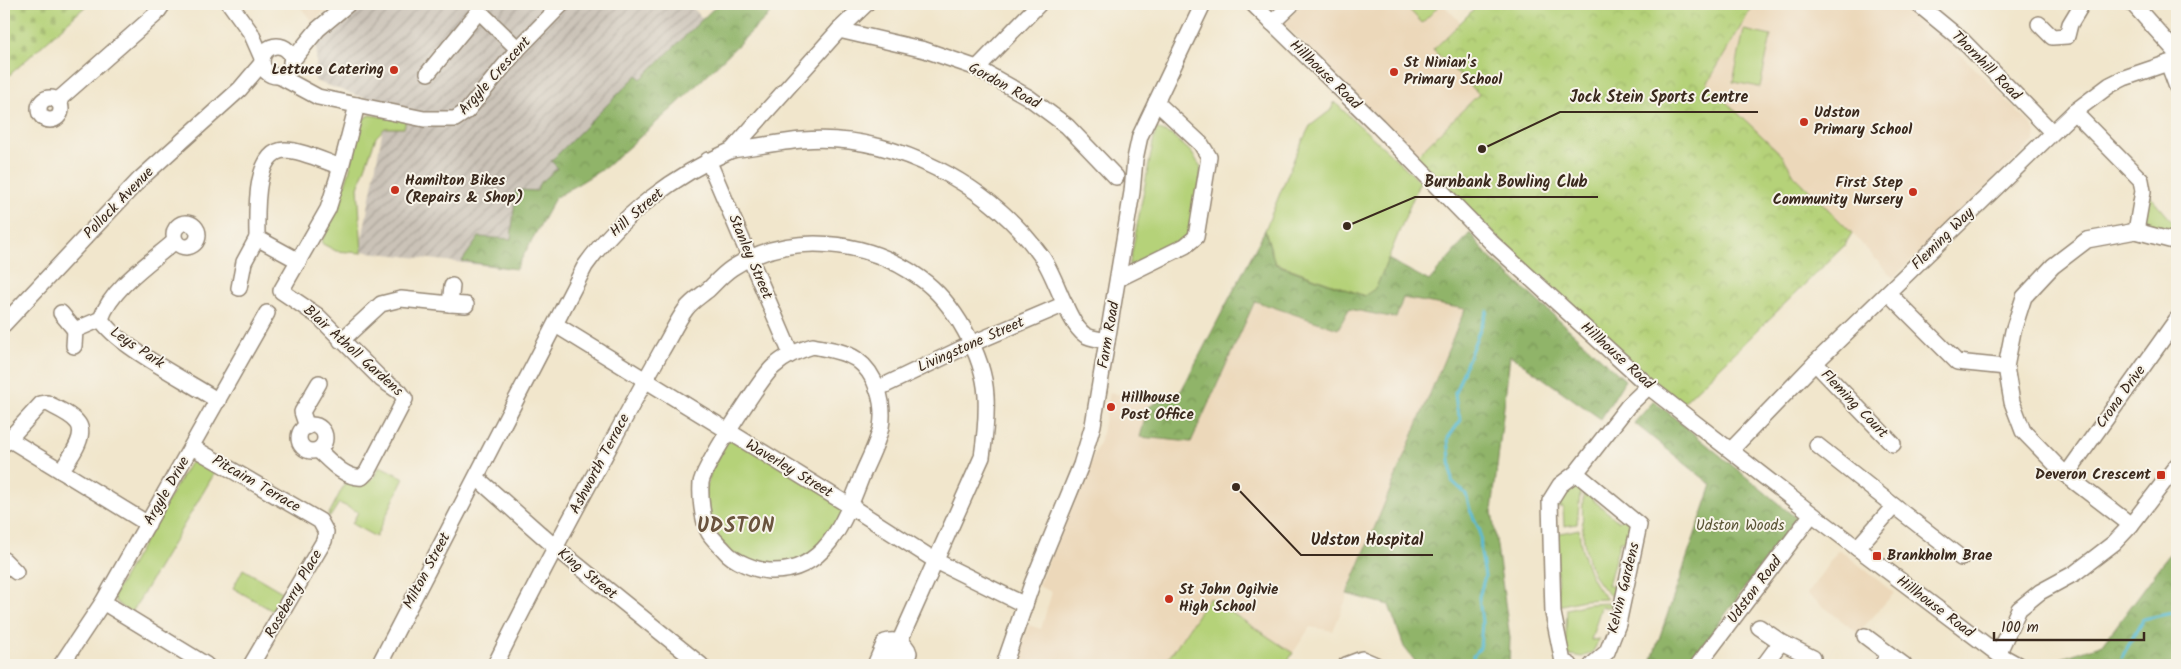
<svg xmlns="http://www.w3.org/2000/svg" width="2181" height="669" font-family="Kalam,sans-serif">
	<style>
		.built { fill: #ecd8ba }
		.industrial { fill: url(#industrial-furrows) }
		.grass { fill: #b5d279; stroke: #787e4c }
		.forest { fill: url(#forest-crowns); stroke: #666f44 }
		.cemetery { fill: url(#cemetery-stones); stroke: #787e4c }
		.park { fill: url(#park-crowns); stroke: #787e4c }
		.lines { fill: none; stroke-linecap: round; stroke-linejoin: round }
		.stream { stroke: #58bcd6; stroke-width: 3 }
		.minor-casing { stroke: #968875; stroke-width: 18 }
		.minor { stroke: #fff; stroke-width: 15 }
		.poi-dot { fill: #c8321e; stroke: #f7f3e8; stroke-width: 2 }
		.labels { text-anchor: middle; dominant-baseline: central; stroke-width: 4; stroke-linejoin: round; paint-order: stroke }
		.poi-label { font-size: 15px; font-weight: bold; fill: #3b2a1e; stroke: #f7f3e8; text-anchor: start }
		.street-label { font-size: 15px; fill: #3b2a1e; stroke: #f7f3e8 }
		.park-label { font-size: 15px; fill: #5a5435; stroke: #f7f3e8 }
		.district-label { font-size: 20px; font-weight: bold; letter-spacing: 1px; fill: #6a533d; stroke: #f7f3e8 }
		.leader { fill: none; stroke: #3b2a1e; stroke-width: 2 }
		.callout-dot { fill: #3b2a1e; stroke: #f7f3e8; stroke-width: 2 }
		.callout-label { font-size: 16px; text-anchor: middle; font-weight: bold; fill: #3b2a1e; stroke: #f7f3e8; stroke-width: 4; stroke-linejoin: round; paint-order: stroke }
	</style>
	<defs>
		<pattern id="industrial-furrows" width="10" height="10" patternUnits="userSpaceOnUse" patternTransform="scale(1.25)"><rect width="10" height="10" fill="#cbc3b8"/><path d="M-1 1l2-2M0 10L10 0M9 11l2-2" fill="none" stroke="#a69f95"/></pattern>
		<pattern id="forest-crowns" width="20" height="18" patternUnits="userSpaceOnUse" patternTransform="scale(1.25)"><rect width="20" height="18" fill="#90b469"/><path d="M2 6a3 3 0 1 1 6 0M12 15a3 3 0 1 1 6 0" fill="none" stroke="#779356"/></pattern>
		<pattern id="cemetery-stones" width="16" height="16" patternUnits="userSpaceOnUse" patternTransform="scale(1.25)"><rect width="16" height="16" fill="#b5d279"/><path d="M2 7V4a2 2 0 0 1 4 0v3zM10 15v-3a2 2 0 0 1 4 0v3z" fill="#9db468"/></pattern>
		<pattern id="park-crowns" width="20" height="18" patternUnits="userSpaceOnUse" patternTransform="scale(1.25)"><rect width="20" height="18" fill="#b5d279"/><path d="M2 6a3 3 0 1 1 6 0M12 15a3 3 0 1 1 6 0" fill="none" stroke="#9db468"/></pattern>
	</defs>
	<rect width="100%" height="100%" fill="#f7f3e8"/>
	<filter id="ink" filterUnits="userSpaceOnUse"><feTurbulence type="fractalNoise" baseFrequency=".02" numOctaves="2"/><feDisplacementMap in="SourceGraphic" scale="10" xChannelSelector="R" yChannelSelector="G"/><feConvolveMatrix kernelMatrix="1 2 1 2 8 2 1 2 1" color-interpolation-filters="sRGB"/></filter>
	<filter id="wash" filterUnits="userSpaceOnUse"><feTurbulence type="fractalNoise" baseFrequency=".0096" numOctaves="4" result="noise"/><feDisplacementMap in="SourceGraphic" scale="20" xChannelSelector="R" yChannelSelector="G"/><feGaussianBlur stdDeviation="1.12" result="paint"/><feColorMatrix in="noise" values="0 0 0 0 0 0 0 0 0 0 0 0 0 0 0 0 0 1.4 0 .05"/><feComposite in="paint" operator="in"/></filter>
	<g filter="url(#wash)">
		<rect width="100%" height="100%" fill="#f1e6cc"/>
		<g class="built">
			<path d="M298,4H331L313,22Z"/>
			<path d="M1302,4H1443L1461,23L1434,50L1479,94L1416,155L1283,23Z"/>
			<path d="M1754,4H1906L1921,15L2032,125L2036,132L2034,141L1893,278L1852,233L1794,175L1785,159L1707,84Z"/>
			<path d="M1403,298L1466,309L1333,631L1310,627L1285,665H1015L1029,625L1041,629L1052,592L1038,586L1101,438L1110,392L1148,403L1140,437L1191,442L1255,301L1337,329L1349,309Z"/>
			<path d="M1839,549L1894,593L1858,633L1807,594Z"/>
		</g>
		<path class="industrial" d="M346,4H689L703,19L574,155L515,269L360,251L387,106L315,81L318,29Z"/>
		<g class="grass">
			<path d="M1404,4H1441L1422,23Z"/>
			<path d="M1744,30L1771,36L1760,87L1733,82Z"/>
			<path d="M1334,102L1420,181L1376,288L1365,296L1275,263L1265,230L1296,154L1310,126L1331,110Z"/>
			<path d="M370,115L406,120L404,128H385L376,137L358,187L362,253L336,251L321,243L339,203L349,172L361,120Z"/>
			<path d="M1156,128L1173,136L1191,152L1201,167L1200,185L1187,236L1173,247L1129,267Z"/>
			<path d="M2146,191L2177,227V237L2140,228Z"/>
			<path d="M728,432L850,506L833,541L782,571L728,555L702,507L715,454Z"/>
			<path d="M199,460L217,469L131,614L115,601L114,595L187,467L192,462Z"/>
			<path d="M380,466L404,478L376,537L352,524L358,512L339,503L330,517L328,516L346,481C364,490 372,483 380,466Z"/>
			<path d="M1572,482L1581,485L1577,524L1564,526L1563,507H1556L1557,498Z"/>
			<path d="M1584,484L1595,491L1592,499L1619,522L1624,517L1634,523L1629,541H1620L1608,585H1616L1612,597C1579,571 1581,521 1584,484Z"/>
			<path d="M1579,529C1581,554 1589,581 1607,599L1583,600L1558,606L1556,534Z"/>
			<path d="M243,569L284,593L273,611L233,588Z"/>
			<path d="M1209,598L1293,653L1285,665H1164Z"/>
			<path d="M1611,603L1610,607H1601L1591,640L1600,639L1592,653L1582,657L1565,654L1567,609L1588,604Z"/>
		</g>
		<g class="forest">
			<path d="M718,4H780L675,106L606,167L555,198L516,269L462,261L479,237L511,239L516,190L537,191L539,184L558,168L551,161L637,75L641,79Z"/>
			<path d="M1265,230L1275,264L1364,296L1376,288L1388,259L1429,281L1470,233L1488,256L1625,380L1601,419L1510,355L1492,511L1510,638L1509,665H1414L1415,661L1404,647L1389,605L1347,594L1465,309L1403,298L1396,318L1349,309L1338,329L1255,301L1191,442L1140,437L1148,407L1181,391Z"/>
			<path d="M1654,401L1796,518L1688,665H1650L1712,485L1634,423Z"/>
			<path d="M2177,544V665H2041L2103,644Z"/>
		</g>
		<path class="cemetery" d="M4,4H88L4,80Z"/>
		<path class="park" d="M1479,4H1754L1707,84L1782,155L1794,175L1852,233L1844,246L1683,403L1624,357L1573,312L1416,156L1479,94L1433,50Z"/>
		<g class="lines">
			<g class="stream">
				<path d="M2122,657L2143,619L2177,612"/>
				<path d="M1473,665V656L1480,648L1482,623L1479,597L1485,576L1481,553L1480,531L1470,510L1466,494L1452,481L1448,438L1461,420L1457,410L1455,393L1487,311"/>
			</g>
		</g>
	</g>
	<g filter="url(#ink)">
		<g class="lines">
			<defs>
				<g id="minor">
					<path d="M230,4L251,33L262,58"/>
					<path d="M1253,4L1378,126L1492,243L1654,391L1812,514L1998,654L2018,665"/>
					<path d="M1918,4L1963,41L2052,132"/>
					<path d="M2133,4L2177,53"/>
					<path d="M1272,23L1292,4"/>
					<path d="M2039,24L2052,37L2067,36L2070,24L2082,4"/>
					<path d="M839,30L925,50L977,68L1028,97L1067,126L1116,177"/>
					<circle cx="277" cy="61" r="15"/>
					<path d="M291,62L318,29L348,4"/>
					<path d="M2168,63L2177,87"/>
					<path d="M977,68L1039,4"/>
					<path d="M428,73L479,11L518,49"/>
					<path d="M279,76L318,97L424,119H455L467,111L518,49L562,4"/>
					<circle cx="50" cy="109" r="11"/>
					<path d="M57,101L156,14L163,4"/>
					<path d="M2074,112L2141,180L2143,191L2136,231"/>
					<path d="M732,150C755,147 779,142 803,140C894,133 989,184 1042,257C1056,276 1068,324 1085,335C1091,339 1101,339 1107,341"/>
					<path d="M708,160L791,354"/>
					<circle cx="186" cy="235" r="12"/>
					<path d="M175,241C151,262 111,288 101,319C115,345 190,382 218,401"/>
					<path d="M299,261L257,238C257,215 253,151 285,150C301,150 326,162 341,167"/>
					<path d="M1118,279L1185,246L1196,237L1209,157L1201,144L1156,102"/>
					<path d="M452,286L450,304L466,305"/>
					<path d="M239,288L244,262L257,238"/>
					<path d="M1888,293L1957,362L2006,367"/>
					<path d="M61,313L75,330"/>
					<path d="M4,324L140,179L240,89L262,63"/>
					<path d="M556,325L850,506L936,561L1025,605"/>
					<path d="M341,341L381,304L401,299L450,304"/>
					<path d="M74,346L75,330L101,319"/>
					<path d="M813,346C827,349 844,351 856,359C877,374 885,404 881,427C878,442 869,459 863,473C846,517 827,574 769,571C756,570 734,562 725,551C720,545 711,538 708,531C702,517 700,497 701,483C702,469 762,377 773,367C785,356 797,351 813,346Z"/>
					<path d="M1815,363L1893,444"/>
					<path d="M877,389L971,344L1065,304"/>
					<circle cx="312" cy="438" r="13"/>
					<path d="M307,427L302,412L319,383"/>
					<path d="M9,439L41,404L47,403C56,408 71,414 77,422C89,435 68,460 61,471"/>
					<path d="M4,444L9,439L148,524"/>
					<path d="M1817,445L1894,506"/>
					<path d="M192,447L320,521L326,532L324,541L251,665"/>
					<path d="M318,450C329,460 345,479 362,477L367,472L405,399L400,392L381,379L318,316L281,291L328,209L341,167L357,105"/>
					<path d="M1731,450L1815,363L2074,112L2110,85L2124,78L2177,60"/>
					<path d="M1576,473L1639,525L1618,624L1607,652L1592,665"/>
					<path d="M2066,475L2177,319"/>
					<path d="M477,478L555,547L701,665"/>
					<path d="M2131,525L2066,475L2023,431L2012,402L2006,367L2013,331L2024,297L2053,266L2087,240L2136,231L2177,242"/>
					<path d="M1857,548L1894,506L1961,558"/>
					<path d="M4,560L16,572"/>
					<path d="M103,602L206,665"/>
					<path d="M1759,627L1781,642L1764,665"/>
					<path d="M1865,636L1889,654"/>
					<path d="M1781,642L1813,658"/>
					<path d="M1998,654L2019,609L2040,592L2075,573L2114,543L2131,525L2177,465"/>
					<path d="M61,665L103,602L267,313"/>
					<path d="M379,665L585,266C621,215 675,175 732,150L839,30L866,4"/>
					<path d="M495,665C530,595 566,526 604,457C623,421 642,386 662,350C670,337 677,321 686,309C692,301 702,295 709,289C716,282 723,274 732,268C789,231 866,239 920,278C953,301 984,355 986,396C987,416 985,436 982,457L889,665"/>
					<path d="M875,665L885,642C895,639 906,642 909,653L904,665"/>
					<path d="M1004,665L1032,584L1081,465L1093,425L1132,192L1135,159L1140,136L1203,4"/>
					<path d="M1346,665L1362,659L1376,665"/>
					<path d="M1570,665L1563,662L1553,613L1550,501L1560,485L1576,473L1628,406L1649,386"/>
					<path d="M1698,665L1812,514"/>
					<path d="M1882,665L1889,654L1904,665"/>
				</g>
			</defs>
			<use href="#minor" class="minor-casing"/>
			<use href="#minor" class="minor"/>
		</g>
	</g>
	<g class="poi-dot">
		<circle cx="394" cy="70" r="5"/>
		<circle cx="1394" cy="72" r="5"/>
		<circle cx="1804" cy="122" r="5"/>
		<circle cx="395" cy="190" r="5"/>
		<circle cx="1913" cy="192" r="5"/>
		<circle cx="1111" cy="407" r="5"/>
		<rect x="2156" y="470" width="10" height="10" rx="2.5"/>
		<rect x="1872" y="551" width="10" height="10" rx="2.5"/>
		<circle cx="1169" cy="599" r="5"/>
	</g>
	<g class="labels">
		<g class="poi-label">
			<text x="1404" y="63">St Ninian's<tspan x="1404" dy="17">Primary School</tspan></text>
			<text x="384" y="70" text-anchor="end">Lettuce Catering</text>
			<text x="1814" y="113">Udston<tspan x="1814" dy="17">Primary School</tspan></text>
			<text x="405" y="181">Hamilton Bikes<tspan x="405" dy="17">(Repairs &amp; Shop)</tspan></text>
			<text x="1903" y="183" text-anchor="end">First Step<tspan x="1903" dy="17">Community Nursery</tspan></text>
			<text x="1121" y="398">Hillhouse<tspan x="1121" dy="17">Post Office</tspan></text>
			<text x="2151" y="475" text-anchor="end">Deveron Crescent</text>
			<text x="1887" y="556">Brankholm Brae</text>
			<text x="1179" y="590">St John Ogilvie<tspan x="1179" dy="17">High School</tspan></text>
		</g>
		<g class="street-label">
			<text transform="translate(1986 66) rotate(45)">Thornhill Road</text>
			<text transform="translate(1325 75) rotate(44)">Hillhouse Road</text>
			<text transform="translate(495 76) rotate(-48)">Argyle Crescent</text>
			<text transform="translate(1004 86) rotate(29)">Gordon Road</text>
			<text transform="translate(119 203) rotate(-46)">Pollock Avenue</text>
			<text transform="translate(637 213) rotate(-41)">Hill Street</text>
			<text transform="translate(1943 239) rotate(-45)">Fleming Way</text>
			<text transform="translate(750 257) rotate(67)">Stanley Street</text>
			<text transform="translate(1109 335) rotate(-80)">Farm Road</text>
			<text transform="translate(971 345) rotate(-24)">Livingstone Street</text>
			<text transform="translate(137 348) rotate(34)">Leys Park</text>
			<text transform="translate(353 351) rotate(42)">Blair Atholl Gardens</text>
			<text transform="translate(1617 356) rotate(42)">Hillhouse Road</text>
			<text transform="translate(2121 397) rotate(-54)">Crona Drive</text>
			<text transform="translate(1854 404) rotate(46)">Fleming Court</text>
			<text transform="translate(600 464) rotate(-62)">Ashworth Terrace</text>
			<text transform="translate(789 469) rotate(31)">Waverley Street</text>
			<text transform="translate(256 484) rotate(30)">Pitcairn Terrace</text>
			<text transform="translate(167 491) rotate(-60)">Argyle Drive</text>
			<text transform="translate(427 571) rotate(-62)">Milton Street</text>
			<text transform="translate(587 574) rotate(39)">King Street</text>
			<text transform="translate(1624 588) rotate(-76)">Kelvin Gardens</text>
			<text transform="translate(1755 590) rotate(-53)">Udston Road</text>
			<text transform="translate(294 594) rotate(-60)">Roseberry Place</text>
			<text transform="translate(1935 607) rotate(37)">Hillhouse Road</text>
		</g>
		<g class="park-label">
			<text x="1740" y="526">Udston Woods</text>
		</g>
		<g class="district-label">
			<text x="736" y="527">UDSTON</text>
		</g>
	</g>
	<path class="leader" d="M1482 149L1560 112H1758M1347 226L1415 197H1598M1236 487L1301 555H1433"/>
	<g class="callout-dot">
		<circle cx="1482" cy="149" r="5"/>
		<circle cx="1347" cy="226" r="5"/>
		<circle cx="1236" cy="487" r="5"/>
	</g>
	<g class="callout-label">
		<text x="1659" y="102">Jock Stein Sports Centre</text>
		<text x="1506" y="187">Burnbank Bowling Club</text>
		<text x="1367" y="545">Udston Hospital</text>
	</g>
	<rect width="2181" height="669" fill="none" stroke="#f7f3e8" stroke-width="20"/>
	<path d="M1994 632v8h150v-8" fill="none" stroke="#3b2a1e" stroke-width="2.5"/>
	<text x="2001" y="632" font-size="15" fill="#3b2a1e" stroke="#f7f3e8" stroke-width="4" paint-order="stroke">100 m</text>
</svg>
